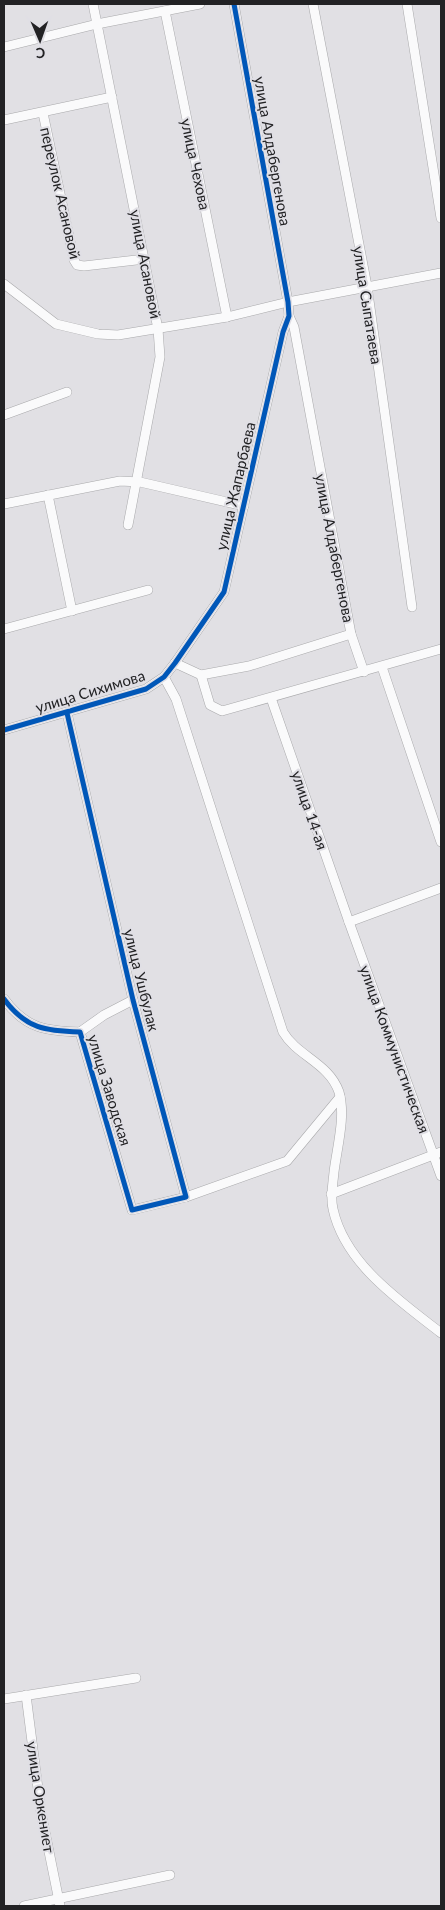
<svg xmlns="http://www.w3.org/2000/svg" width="445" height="1910" font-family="Lato,sans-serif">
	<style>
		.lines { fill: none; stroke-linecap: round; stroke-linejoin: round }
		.minor-casing { stroke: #a9a9ab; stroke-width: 10 }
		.minor { stroke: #fafafb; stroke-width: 9 }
		.cycleway-casing { stroke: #e0dfe5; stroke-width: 8 }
		.cycleway { stroke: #0057b8; stroke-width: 5 }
		.labels { text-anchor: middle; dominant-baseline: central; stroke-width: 4; stroke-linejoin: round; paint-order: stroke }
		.street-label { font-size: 15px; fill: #222224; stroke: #e0dfe5 }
	</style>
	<rect width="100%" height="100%" fill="#e1e0e4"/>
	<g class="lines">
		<defs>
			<g id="minor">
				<path d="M93,4L158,329L160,357L128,525"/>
				<path d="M313,4L367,286L412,607"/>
				<path d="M407,4L441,218"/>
				<path d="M165,11L227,317"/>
				<path d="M4,47L97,24L200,4"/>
				<path d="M43,113L74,260L77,265L84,266L145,259"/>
				<path d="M4,120L112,97"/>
				<path d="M4,284L56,324L98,334L118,335L227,317L288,302L441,273"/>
				<path d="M289,316L294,327L351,634L364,672"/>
				<path d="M4,415L67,392"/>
				<path d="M48,495L72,611"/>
				<path d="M4,504L120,481L140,482L244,506"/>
				<path d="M4,629L148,590"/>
				<path d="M175,663L201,675L249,666L351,634"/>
				<path d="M382,667L441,842"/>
				<path d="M201,675L210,705L222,711L441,649"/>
				<path d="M164,677L176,699L283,1032C297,1056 329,1063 339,1092C346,1116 337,1147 334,1172C333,1184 330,1197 333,1209C345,1264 400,1301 441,1333"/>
				<path d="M271,698L349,922L441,1176"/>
				<path d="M4,730L146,689L164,677L175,663L224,592L283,332L289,316L288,302L234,4"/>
				<path d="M349,922L441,888"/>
				<path d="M4,999C26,1029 46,1031 80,1032L132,1210L186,1197L133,1000L67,713"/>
				<path d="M80,1032L104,1015L133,1000"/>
				<path d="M331,1194L441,1152"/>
				<path d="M186,1197L287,1161L340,1097"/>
				<path d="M26,1695L41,1812L60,1906"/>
				<path d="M4,1699L136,1678"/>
				<path d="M24,1906L170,1875"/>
			</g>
		</defs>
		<use href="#minor" class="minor-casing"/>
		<use href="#minor" class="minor"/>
		<defs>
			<g id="cycleway">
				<path d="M4,730L146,689L164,677L175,663L224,592L283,332L289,316L288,302L234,4"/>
				<path d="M4,999C26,1029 46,1031 80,1032L132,1210L186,1197L133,1000L67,713"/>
			</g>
		</defs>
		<use href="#cycleway" class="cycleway-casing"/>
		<use href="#cycleway" class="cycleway"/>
	</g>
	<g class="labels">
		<g class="street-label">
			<text transform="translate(273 151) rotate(80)">улица Алдабергенова</text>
			<text transform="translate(196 164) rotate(78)">улица Чехова</text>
			<text transform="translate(61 193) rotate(77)">переулок Асановой</text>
			<text transform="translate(146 264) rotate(79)">улица Асановой</text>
			<text transform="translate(368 305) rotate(81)">улица Сыпатаева</text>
			<text transform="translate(235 486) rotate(-77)">улица Жапарбаева</text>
			<text transform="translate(335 548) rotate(79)">улица Алдабергенова</text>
			<text transform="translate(90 691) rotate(-17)">улица Сихимова</text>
			<text transform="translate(310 810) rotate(71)">улица 14-ая</text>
			<text transform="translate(142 980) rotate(76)">улица Ушбулак</text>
			<text transform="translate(395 1049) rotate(70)">улица Коммунистическая</text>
			<text transform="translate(110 1090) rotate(73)">улица Заводская</text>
			<text transform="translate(41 1797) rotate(81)">улица Оркениет</text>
		</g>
	</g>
	<rect width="445" height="1910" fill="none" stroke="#222224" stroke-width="10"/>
	<g transform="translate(40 40) rotate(178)" stroke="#e0dfe5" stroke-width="4" paint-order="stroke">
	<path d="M0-4L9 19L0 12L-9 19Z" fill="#222224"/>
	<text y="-8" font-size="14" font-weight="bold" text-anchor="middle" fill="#222224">С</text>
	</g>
</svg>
